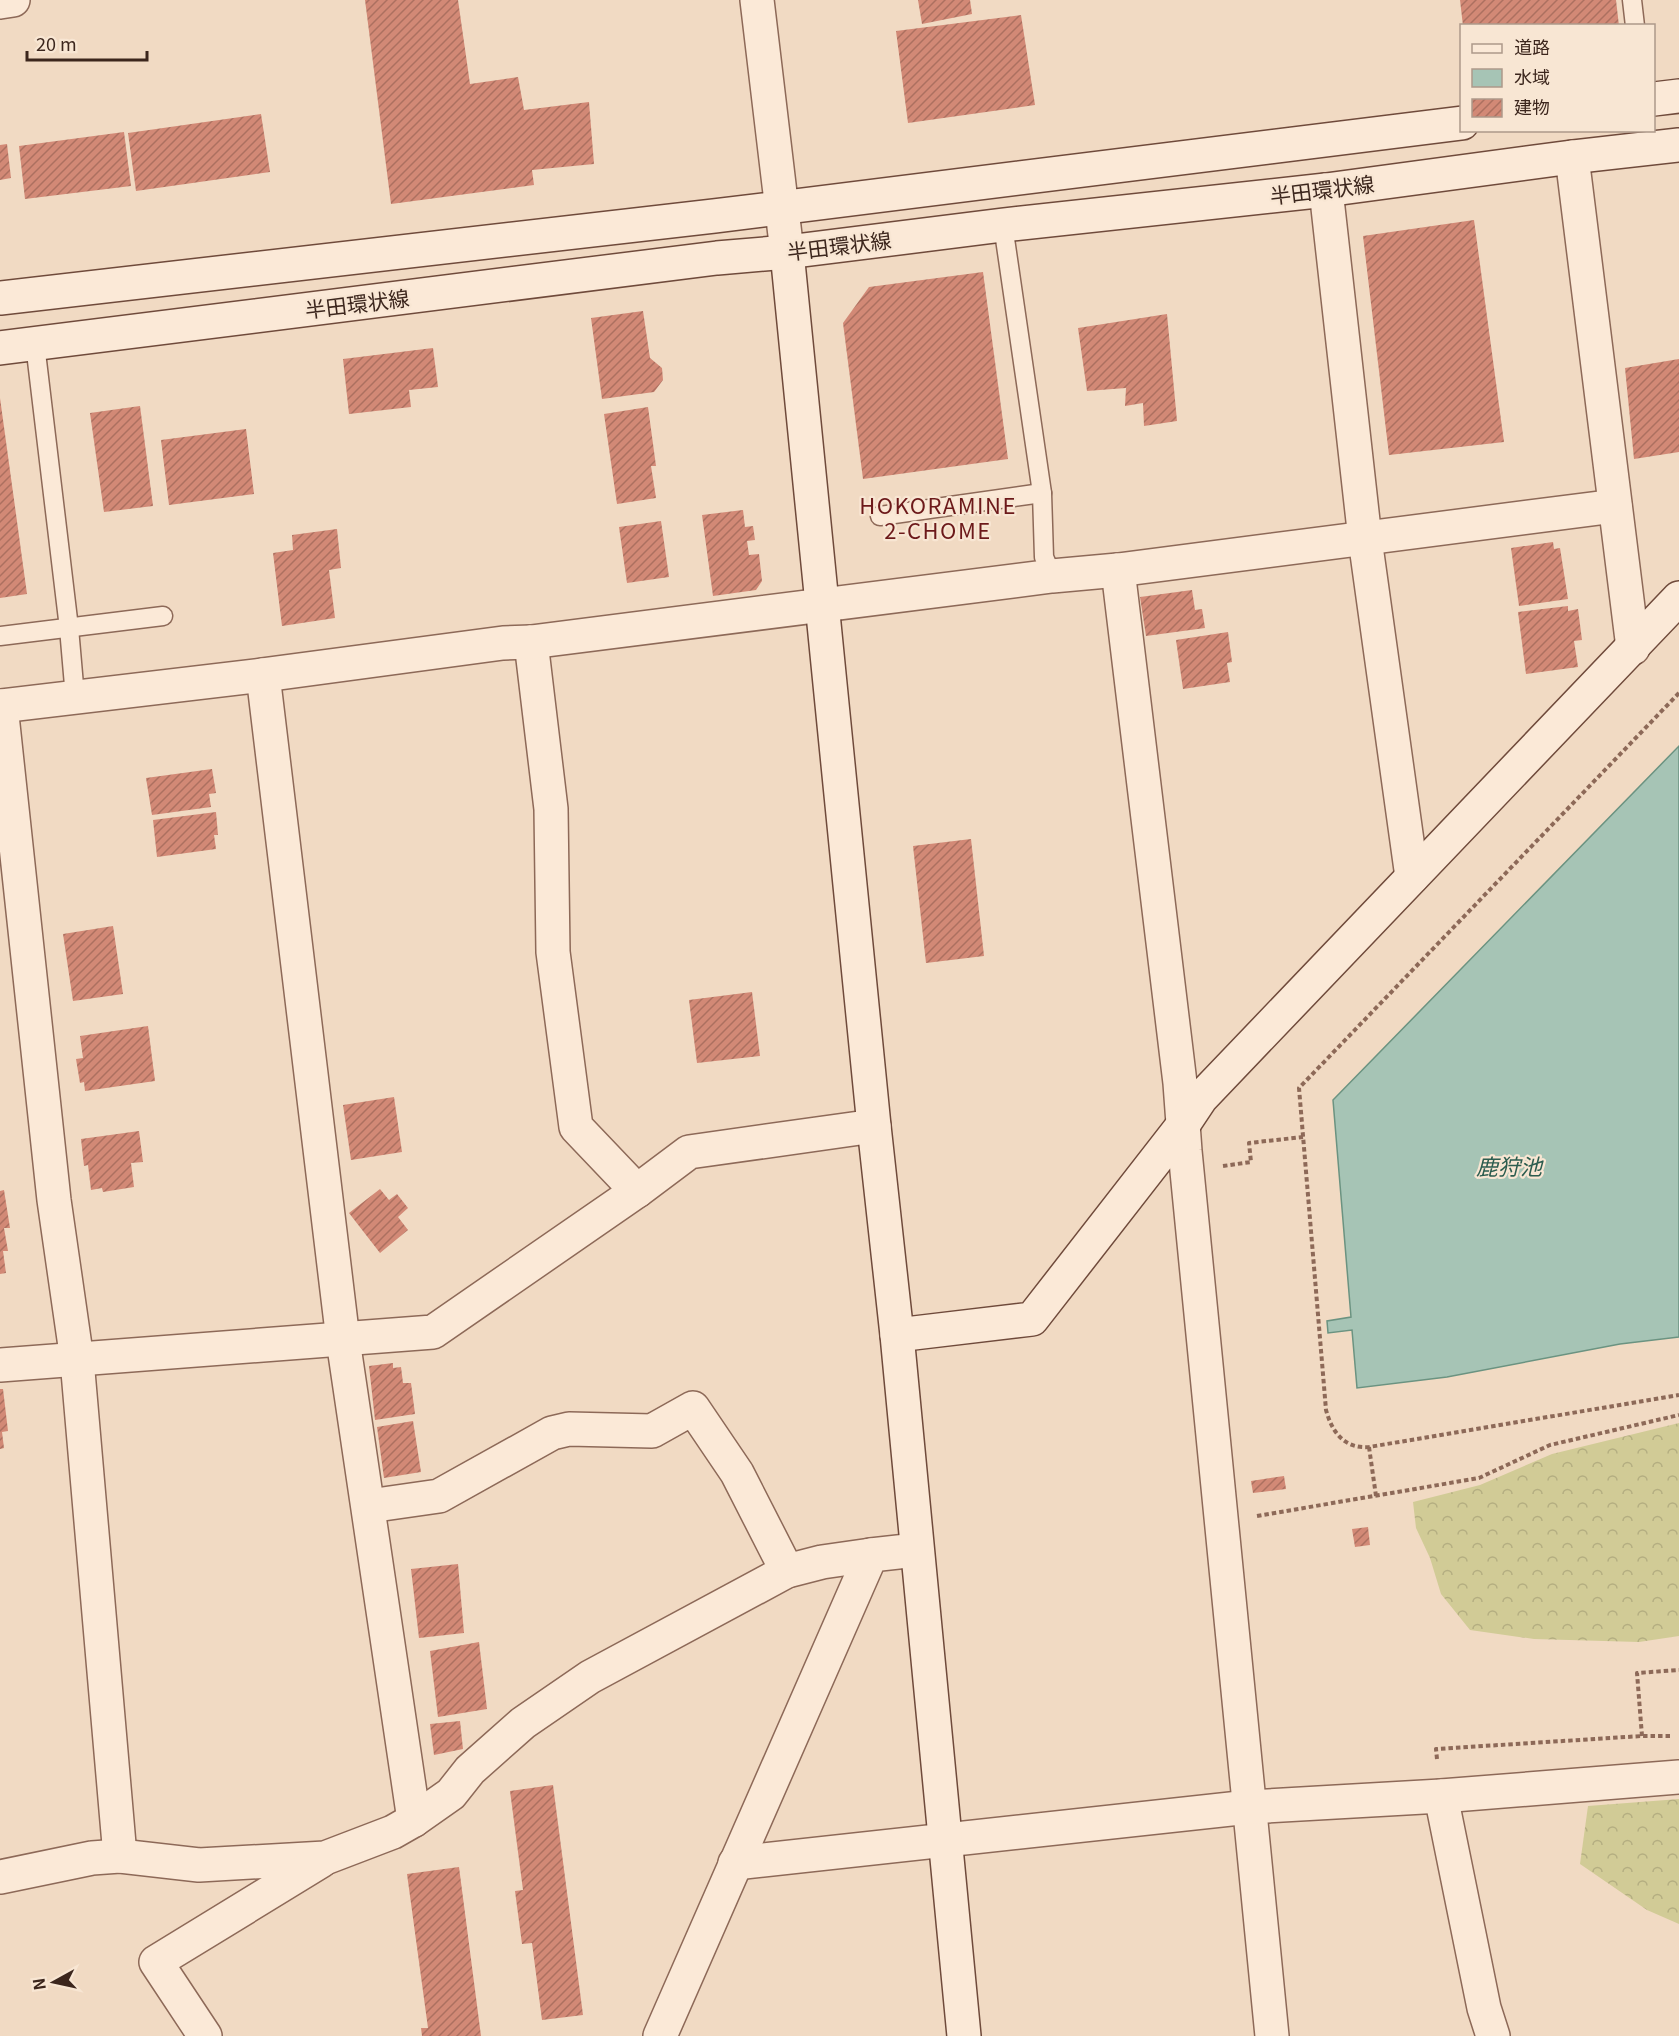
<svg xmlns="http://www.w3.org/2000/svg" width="1679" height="2036" font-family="Georgia,'Noto Sans JP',serif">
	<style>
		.forest { fill: url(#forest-crowns) }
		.water { fill: #a6c4b5; stroke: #6b9381; stroke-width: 1.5 }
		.building { fill: url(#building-hatch) }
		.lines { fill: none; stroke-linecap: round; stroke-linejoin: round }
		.lane-casing { stroke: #8d6958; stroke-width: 21 }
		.street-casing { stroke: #8d6958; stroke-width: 36 }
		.secondary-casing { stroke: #6f4a3b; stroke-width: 36 }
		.path { stroke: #8d6958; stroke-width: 4; stroke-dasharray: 4.5 3; stroke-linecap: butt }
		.lane { stroke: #fbe9d7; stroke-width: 18 }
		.street { stroke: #fbe9d7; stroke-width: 33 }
		.secondary { stroke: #fbe9d7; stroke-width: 33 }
		.labels { text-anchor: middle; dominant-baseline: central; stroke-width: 4.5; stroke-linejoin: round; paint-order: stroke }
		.street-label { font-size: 21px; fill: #3c261d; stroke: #f8e6d3 }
		.neighbourhood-label { font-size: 22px; letter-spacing: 1.5px; fill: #6c191a; stroke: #f8e6d3 }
		.water-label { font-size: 22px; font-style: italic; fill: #2c5d4f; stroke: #f8e6d3 }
	</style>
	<defs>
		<pattern id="forest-crowns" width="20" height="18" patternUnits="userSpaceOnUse" patternTransform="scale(1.5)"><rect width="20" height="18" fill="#d1cb96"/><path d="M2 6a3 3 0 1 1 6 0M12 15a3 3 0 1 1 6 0" fill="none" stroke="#b4ae81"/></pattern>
		<pattern id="building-hatch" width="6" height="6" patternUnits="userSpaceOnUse" patternTransform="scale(1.5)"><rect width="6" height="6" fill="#d28976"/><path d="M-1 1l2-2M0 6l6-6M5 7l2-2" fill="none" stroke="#ac7060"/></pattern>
	</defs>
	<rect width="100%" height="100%" fill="#f1dac3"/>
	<g class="forest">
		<path d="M1679,1423V1636L1639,1642L1534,1639L1470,1630L1441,1594L1430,1558L1416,1528L1413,1502L1480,1485L1552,1454Z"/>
		<path d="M1679,1799V1924L1647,1910L1580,1864L1588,1806Z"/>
	</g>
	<path class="water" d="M1679,746V1337L1620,1344L1447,1377L1357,1388L1352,1330L1328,1333L1327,1321L1351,1317L1333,1100Z"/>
	<g class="building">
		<path d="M365,0H458L470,84L518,77L524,110L589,102L594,164L532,170L534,185L391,204Z"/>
		<path d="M918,0H970L972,14L922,24Z"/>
		<path d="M1460,0H1616L1619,26H1463Z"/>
		<path d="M1021,15L1035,105L908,123L896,31Z"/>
		<path d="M261,114L270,172L136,191L128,133Z"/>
		<path d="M124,132L131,186L25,199L19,146Z"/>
		<path d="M7,144L11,178L0,180V145Z"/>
		<path d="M1474,220L1504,442L1389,455L1363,236Z"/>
		<path d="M983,272L1008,459L863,479L843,323L869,287Z"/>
		<path d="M643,311L650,358L662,368L663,380L654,392L602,399L591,318Z"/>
		<path d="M1167,314L1177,421L1144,426L1143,403L1125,406L1126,388L1087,391L1078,328Z"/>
		<path d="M433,348L438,387L409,390L411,407L349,414L343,359Z"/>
		<path d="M1679,359V452L1634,459L1625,368Z"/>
		<path d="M0,398L27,594L0,598Z"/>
		<path d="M140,406L153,506L104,512L90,413Z"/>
		<path d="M648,407L656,466H651L656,498L617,504L604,414Z"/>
		<path d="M246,429L254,494L169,505L161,440Z"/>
		<path d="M743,510L745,527L753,526L755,540L747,541L749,555L759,554L762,581L756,590L713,596L702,515Z"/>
		<path d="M661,521L669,577L627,583L619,527Z"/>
		<path d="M337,529L341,568L329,570L335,618L282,626L273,553L293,550L292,535Z"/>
		<path d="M1553,542L1554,549L1560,548L1568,599L1519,606L1511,548Z"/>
		<path d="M1192,590L1195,610L1202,609L1205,628L1146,636L1140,597Z"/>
		<path d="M1568,606V611L1578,609L1582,640L1574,641L1578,667L1526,674L1518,612Z"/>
		<path d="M1228,632L1232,662L1227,663L1230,682L1183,689L1176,640Z"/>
		<path d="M212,769L216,793L209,794L211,807L152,815L146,778Z"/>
		<path d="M216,812L218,835H214L216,849L157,857L153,820Z"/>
		<path d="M971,839L984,956L926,963L913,846Z"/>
		<path d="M113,926L123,994L73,1001L63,934Z"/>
		<path d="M752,992L760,1056L697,1063L689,1000Z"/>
		<path d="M148,1026L155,1081L85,1091L84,1082L80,1083L76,1059L83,1058L80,1036Z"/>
		<path d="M394,1097L402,1152L351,1160L343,1105Z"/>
		<path d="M139,1131L143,1162L131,1163L134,1187L103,1192L102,1188L91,1190L88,1165L84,1166L81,1139Z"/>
		<path d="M380,1189L389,1200L397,1194L408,1208L398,1217L408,1230L380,1253L349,1213Z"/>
		<path d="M4,1190L10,1228H4L8,1251H3L6,1273L0,1274V1191Z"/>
		<path d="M393,1363V1368L401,1367L403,1383H411L415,1414L375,1420L369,1366Z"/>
		<path d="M0,1389H3L8,1431L2,1432L4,1448L0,1449Z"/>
		<path d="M413,1421L421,1472L384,1478L377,1427Z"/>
		<path d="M1284,1476L1286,1489L1253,1493L1251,1481Z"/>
		<path d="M1368,1527L1370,1545L1355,1547L1352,1529Z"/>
		<path d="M458,1564L464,1633L419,1638L411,1569Z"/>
		<path d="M479,1642L487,1709L438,1717L430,1651Z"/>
		<path d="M460,1721L463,1749L434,1755L430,1724Z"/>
		<path d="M553,1785L583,2015L542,2020L532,1943L522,1944L515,1891L523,1890L510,1791Z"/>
		<path d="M459,1867L481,2036H422L421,2028H428L407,1874Z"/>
	</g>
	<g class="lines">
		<defs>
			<g id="lane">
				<path d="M1632,0L1635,26"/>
				<path d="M1003,225L1042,493L1044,557L1052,576"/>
				<path d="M35,344L69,628L75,697"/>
				<path d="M880,516L1042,493"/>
				<path d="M0,636L163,616"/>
			</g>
			<g id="street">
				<path d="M757,0L787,252"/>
				<path d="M0,2L13,0"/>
				<path d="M1572,157L1633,648"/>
				<path d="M1326,190L1365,539L1412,877"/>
				<path d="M1118,570L1180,1083L1185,1151L1272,2036"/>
				<path d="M531,642L551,809L553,952L576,1127L637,1191"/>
				<path d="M263,675L343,1340L414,1820"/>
				<path d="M0,706L263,675L503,643L531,642L1052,576L1118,570L1615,506"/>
				<path d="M1,706L54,1200L77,1360L120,1856"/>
				<path d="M0,1365L433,1332L637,1191L689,1152L874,1126"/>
				<path d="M369,1506L439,1496L552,1433L569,1429L652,1431L693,1408L737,1473L787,1571"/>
				<path d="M1441,1796L1484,2008L1493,2036"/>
				<path d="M735,1863L1249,1807L1441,1796L1679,1777"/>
				<path d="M0,1877L92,1858L120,1856L199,1865L325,1858L393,1832L414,1820L451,1794L470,1770L523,1723L590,1677L787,1571L822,1562L871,1555"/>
				<path d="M205,2036L156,1962L321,1861"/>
				<path d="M660,2036L871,1555L916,1550"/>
			</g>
			<g id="secondary">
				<path d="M1654,99L1679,96"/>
				<path d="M787,252L874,1126L897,1335L964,2036"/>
				<path d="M0,298L714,216L1462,123"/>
				<path d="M0,348L717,258L787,252L1003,225L1326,190L1572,157L1679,145"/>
				<path d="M897,1335L1032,1319L1183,1125L1201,1098L1679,598"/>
			</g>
		</defs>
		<use href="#lane" class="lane-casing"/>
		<use href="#street" class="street-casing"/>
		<use href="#secondary" class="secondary-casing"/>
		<g class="path">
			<path d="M1679,693L1299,1088L1326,1410C1332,1432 1344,1449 1369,1447L1679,1395"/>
			<path d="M1223,1166L1251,1162L1249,1143L1303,1137"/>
			<path d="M1369,1447L1376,1496"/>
			<path d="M1257,1516L1479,1478L1550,1445L1679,1415"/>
			<path d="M1642,1736L1637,1673L1679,1670"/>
			<path d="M1437,1759L1436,1749L1642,1736H1670"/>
		</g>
		<use href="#lane" class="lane"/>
		<use href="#street" class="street"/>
		<use href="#secondary" class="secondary"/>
	</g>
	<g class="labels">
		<g class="street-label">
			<text transform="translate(1322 189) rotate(-7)">半田環状線</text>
			<text transform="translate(839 245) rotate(-7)">半田環状線</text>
			<text transform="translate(357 303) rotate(-7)">半田環状線</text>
		</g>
		<g class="neighbourhood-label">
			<text x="938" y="504">HOKORAMINE<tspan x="938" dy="25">2-CHOME</tspan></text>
		</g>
		<g class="water-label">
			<text x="1509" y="1165">鹿狩池</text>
		</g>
	</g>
	<rect x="1460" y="24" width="195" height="108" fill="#f8e6d3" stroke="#ad998a" stroke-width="1.5"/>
	<rect x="1472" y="44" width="30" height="9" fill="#fbe9d7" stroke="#ad998a" stroke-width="1.5"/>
	<text x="1514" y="54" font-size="18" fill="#3c261d">道路</text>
	<rect x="1472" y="69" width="30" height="18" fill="#a6c4b5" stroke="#ad998a" stroke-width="1.5"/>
	<text x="1514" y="84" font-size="18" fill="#3c261d">水域</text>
	<rect x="1472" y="99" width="30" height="18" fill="url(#building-hatch)" stroke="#ad998a" stroke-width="1.5"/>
	<text x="1514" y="114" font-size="18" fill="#3c261d">建物</text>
	<g transform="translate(54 1982) rotate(262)" stroke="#f8e6d3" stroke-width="4.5" paint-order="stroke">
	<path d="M0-4.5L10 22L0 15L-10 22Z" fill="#3c261d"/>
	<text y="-9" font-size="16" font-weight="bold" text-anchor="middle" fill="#3c261d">N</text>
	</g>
	<path d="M27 51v9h120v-9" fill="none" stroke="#3c261d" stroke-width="3"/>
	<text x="36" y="51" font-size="18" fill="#3c261d" stroke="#f8e6d3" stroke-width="4.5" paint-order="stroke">20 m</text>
</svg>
